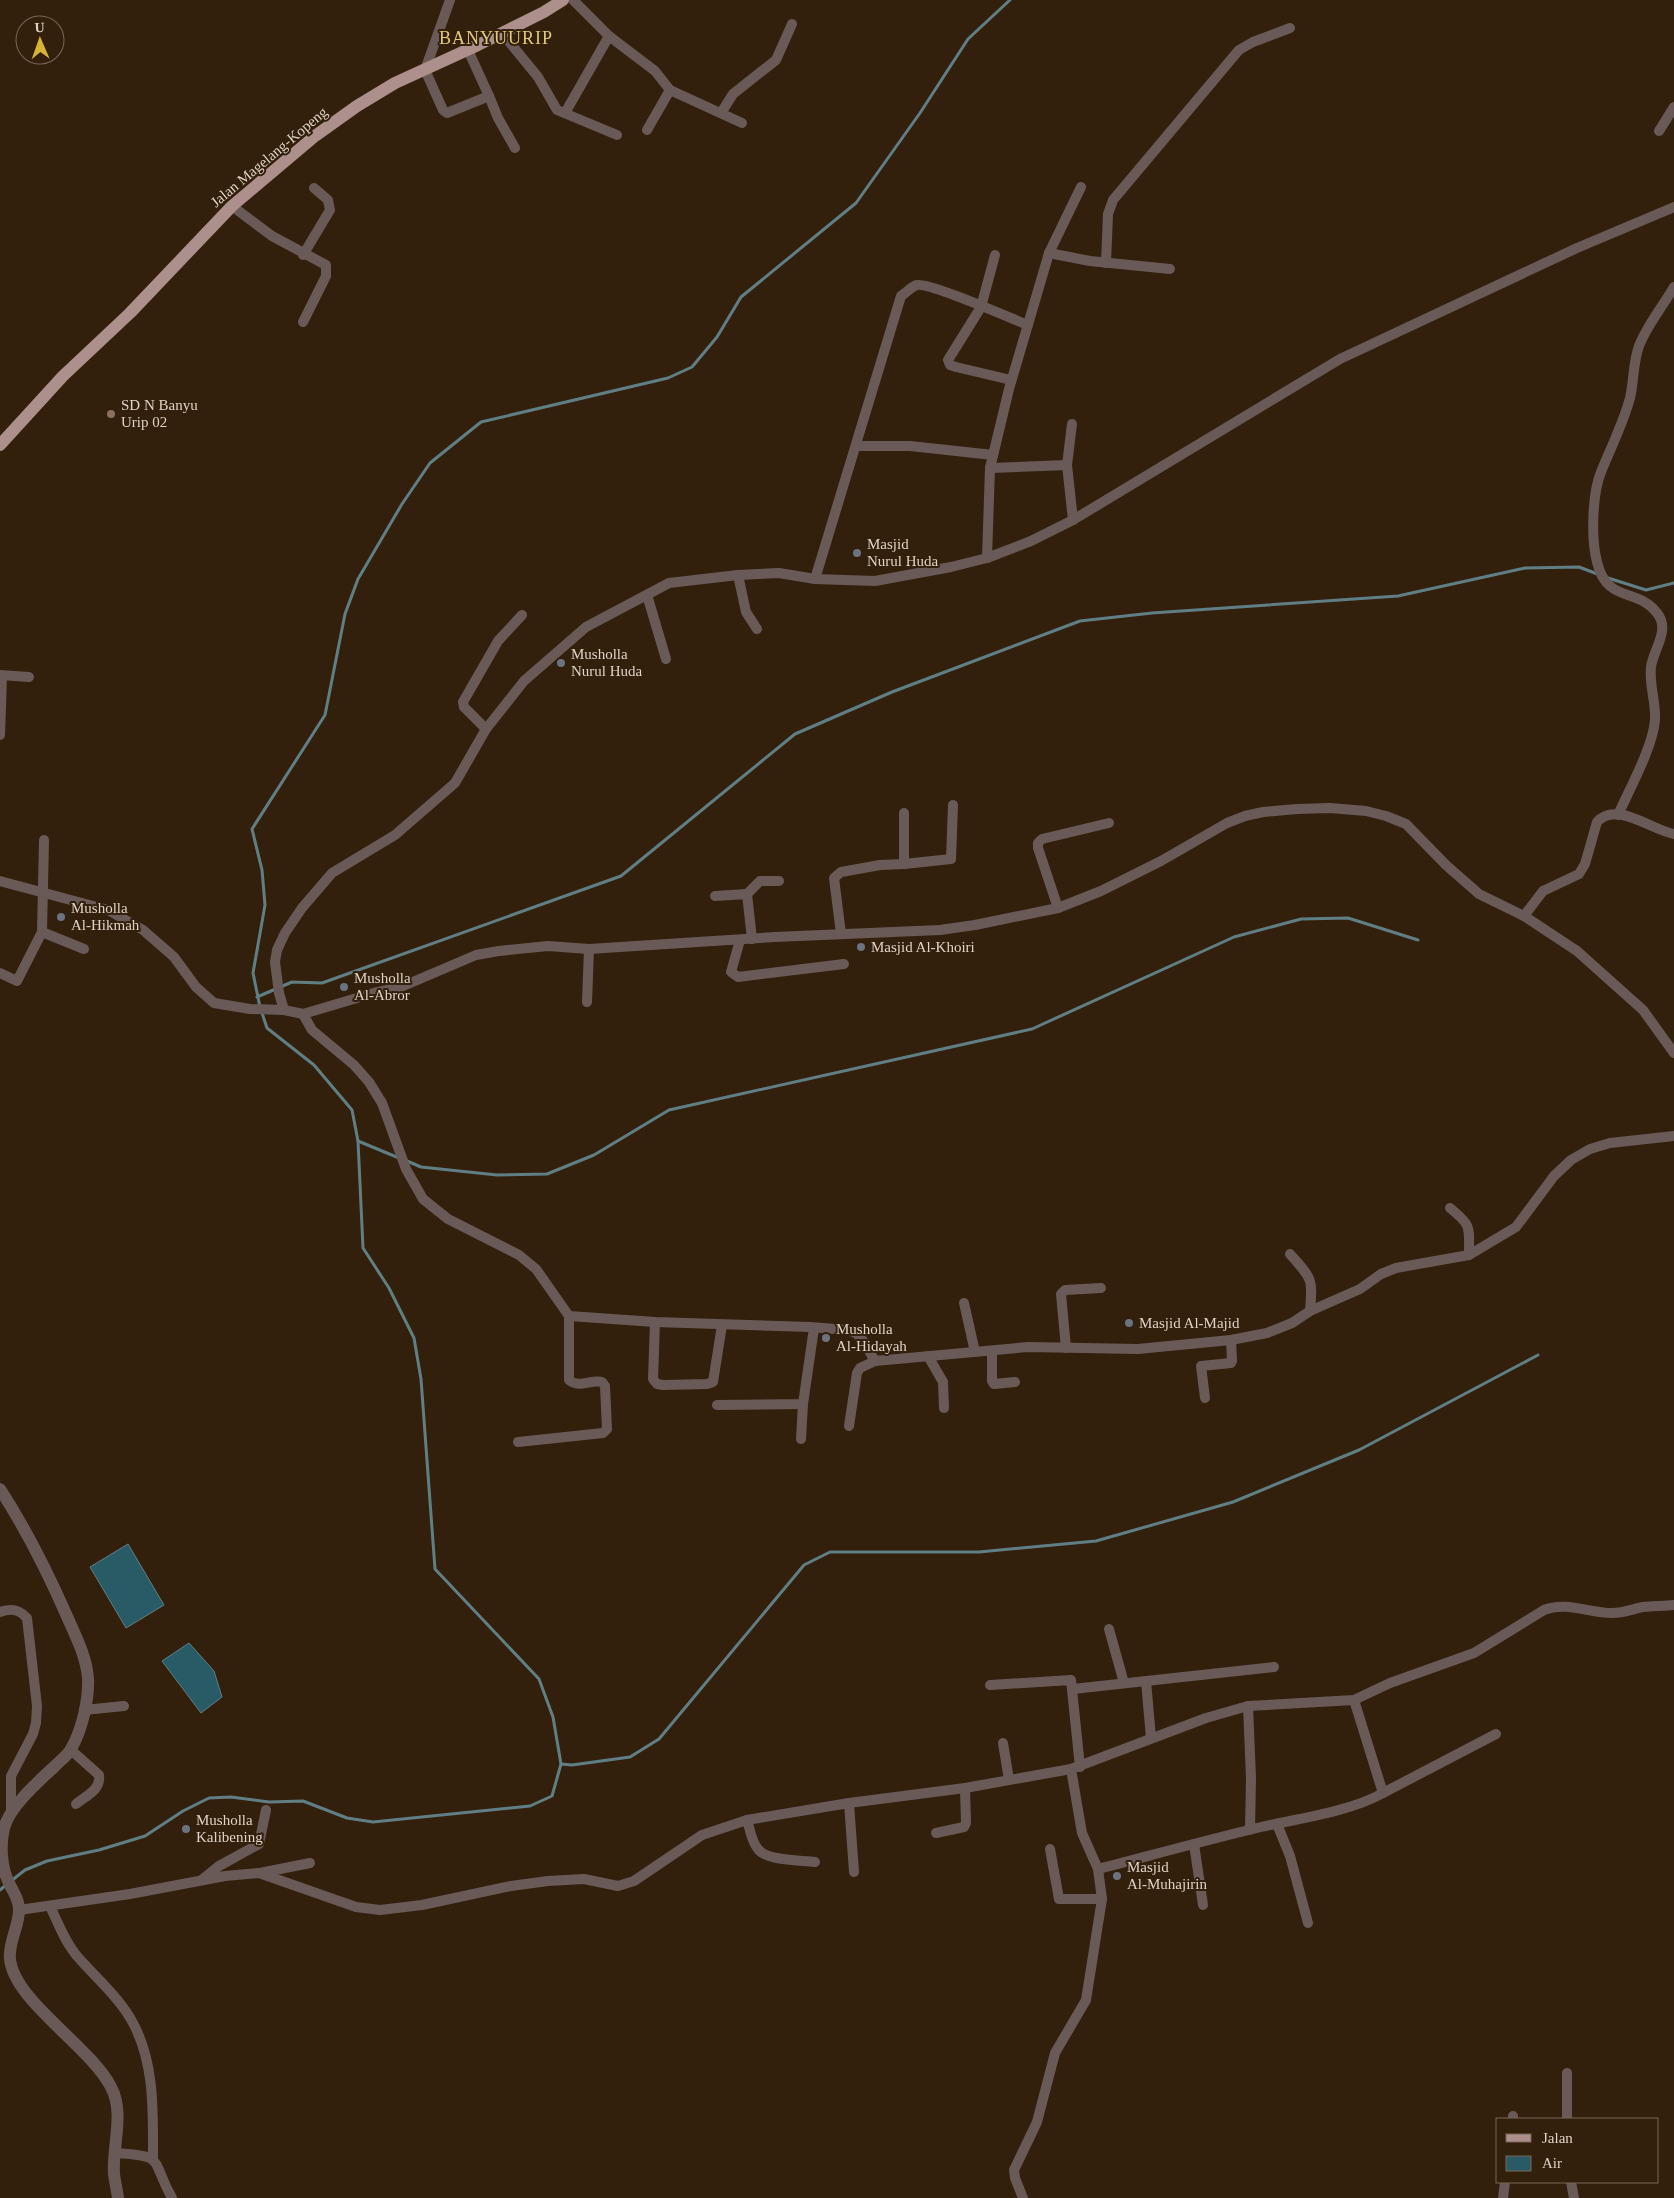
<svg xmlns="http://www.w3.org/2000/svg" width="1674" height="2198" font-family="'Times New Roman',serif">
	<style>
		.water { fill: #295b67; stroke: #607f84 }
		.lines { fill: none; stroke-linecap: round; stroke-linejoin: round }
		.stream { stroke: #607f84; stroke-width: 3 }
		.minor { stroke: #695a58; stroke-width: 10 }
		.tertiary { stroke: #695a58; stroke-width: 12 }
		.primary { stroke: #ad908b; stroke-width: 12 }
		.education-dot { fill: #8d6e63; stroke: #32200c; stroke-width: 2 }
		.worship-dot { fill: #6b7280; stroke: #32200c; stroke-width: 2 }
		.labels { text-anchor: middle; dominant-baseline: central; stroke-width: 4; stroke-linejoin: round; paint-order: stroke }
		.street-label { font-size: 15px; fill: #dfd2c6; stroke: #32200c }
		.poi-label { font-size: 15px; fill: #dfd2c6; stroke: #32200c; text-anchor: start }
		.quarter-label { font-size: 18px; letter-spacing: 1px; fill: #e1c97d; stroke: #32200c }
	</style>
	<rect width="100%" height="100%" fill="#32200c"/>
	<g class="water">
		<path d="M128,1544L164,1605L126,1628L90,1567Z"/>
		<path d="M189,1643L214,1671L222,1697L201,1713L162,1661Z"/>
	</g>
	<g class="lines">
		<g class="stream">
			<path d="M1608,578L1646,590L1674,583"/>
			<path d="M257,997L292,982L322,983L621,876L795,734L892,692L1080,621L1152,613L1398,596L1525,568L1579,567L1600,575"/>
			<path d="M260,1007L253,973L265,905L262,870L252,829L325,715L345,614L358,579L402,504L430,463L481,422L668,378L692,367L717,337L741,297L856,203L920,113L968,39L1010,0"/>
			<path d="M358,1141L399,1158"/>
			<path d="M407,1161L421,1167L497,1175L547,1174L594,1155L669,1110L1032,1029L1234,937L1301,919L1348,918L1418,940"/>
			<path d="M561,1764L572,1765L630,1757L659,1739L804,1565L830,1552H979L1096,1541L1233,1502L1359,1450L1538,1355"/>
			<path d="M11,1881L25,1870L47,1861L99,1850L145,1836L183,1811L209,1798L231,1797L269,1802L303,1801L347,1818L373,1822L530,1806L552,1796L561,1764L553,1717L539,1679L435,1569L421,1379L414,1338L389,1288L363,1248L358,1141L352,1110L314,1065L267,1028L262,1013"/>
			<path d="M0,1890L6,1885"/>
		</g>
		<g class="minor">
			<path d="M450,0L425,70L443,110L447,113L489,96L498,118L515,148"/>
			<path d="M573,0L609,36L655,71L670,90L647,130"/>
			<path d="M502,33L538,77L557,110L617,135"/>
			<path d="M468,50L489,96"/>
			<path d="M670,90L742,123"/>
			<path d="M565,113L609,36"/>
			<path d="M721,113L733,94L776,60L792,24"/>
			<path d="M1659,131L1674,107"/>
			<path d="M232,206L272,236L326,265V276L303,322"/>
			<path d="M1049,253L1081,187"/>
			<path d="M303,255L330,210L328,200L314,188"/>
			<path d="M995,255L981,307L948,360L950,365L956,367L1011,380"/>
			<path d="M1106,263L1108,214L1113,200L1239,50L1253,42L1290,28"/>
			<path d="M1072,424L1067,465L1073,520"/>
			<path d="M856,446H910L993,455"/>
			<path d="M990,468L1067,465"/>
			<path d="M987,558L990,468L1009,389L1049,253L1090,261L1170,269"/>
			<path d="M738,575L746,612L757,629"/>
			<path d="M815,579L901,296C906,293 912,286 917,285C929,282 1010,318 1028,325"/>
			<path d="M647,595L666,659"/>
			<path d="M0,675L29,677"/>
			<path d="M486,729L464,707L463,702L498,641L522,615"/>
			<path d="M0,735L2,676"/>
			<path d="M1618,815C1629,790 1653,747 1655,720C1656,702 1649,685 1651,667C1653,650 1671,630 1657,613C1637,587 1607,604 1597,562C1591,539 1592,494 1601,472C1611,447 1623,424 1630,398C1634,381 1633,362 1639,346C1647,325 1663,306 1674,287"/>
			<path d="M904,864L951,859L953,805"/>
			<path d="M0,881L108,910L143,930L174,957L196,987L214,1003L250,1009L284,1010L303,1014L374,993L401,987L476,955L499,951L548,946L589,949L775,937L940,930L975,925L1058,908L1101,891L1161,861L1227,823L1245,816L1263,812L1297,809L1330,808L1366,811L1386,816L1406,824L1446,865L1479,894L1524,916L1577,951L1643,1010L1674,1053"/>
			<path d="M747,894L760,881H779"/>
			<path d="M715,896L747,894L752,939"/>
			<path d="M1058,908L1038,848V843L1042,839L1109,823"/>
			<path d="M1524,916L1543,891L1579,874L1585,864L1597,822C1616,800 1653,831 1674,834"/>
			<path d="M42,932L84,949"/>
			<path d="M841,934L834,878L841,872L880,865L904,864V813"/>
			<path d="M740,940L731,972L738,977L844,964"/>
			<path d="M0,973L17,981L42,932L44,840"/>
			<path d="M587,1002L589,949"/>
			<path d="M284,1010L279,993L275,962L277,950L285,933L302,908L332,873L395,835L455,783L486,729L524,681L586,627L669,583L738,575L779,573L815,579L875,581L951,567L987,558L1031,541L1073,520L1340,359L1577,248L1674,207"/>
			<path d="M303,1014L312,1030L354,1065L369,1082L382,1103L406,1169L423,1199L448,1219L519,1255L536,1269L569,1316L655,1322L810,1327L848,1330L856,1333L864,1342L875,1361L1028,1347L1138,1349L1231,1340L1267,1333L1292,1323L1310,1311L1360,1289L1381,1274L1396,1268L1469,1255L1516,1227L1554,1176L1571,1160L1590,1149L1610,1143L1674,1136"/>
			<path d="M1450,1208C1472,1226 1469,1226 1469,1255"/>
			<path d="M1290,1254C1312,1279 1313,1278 1310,1311"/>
			<path d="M964,1303L975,1352"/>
			<path d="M655,1322L653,1379L657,1384L663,1385L707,1384L713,1382L722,1325"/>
			<path d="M1066,1348L1061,1294L1065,1290L1101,1288"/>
			<path d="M992,1351V1381L994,1384L1015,1382"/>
			<path d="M928,1356L943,1382L944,1408"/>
			<path d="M1205,1398L1201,1366L1231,1363L1232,1361L1231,1340"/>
			<path d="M717,1405L803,1404L814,1328"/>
			<path d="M849,1426L857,1373L860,1368L875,1361"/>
			<path d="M801,1439L803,1404"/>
			<path d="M518,1442L603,1433L607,1429L605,1386L602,1382C590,1379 580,1389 569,1380V1316"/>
			<path d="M0,1612C11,1608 19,1609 27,1618L37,1706L36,1723L33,1734L11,1776V1812"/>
			<path d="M1109,1629L1124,1683"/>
			<path d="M1146,1681L1151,1738"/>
			<path d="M990,1685L1071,1680L1080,1767"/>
			<path d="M1073,1689L1274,1667"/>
			<path d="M1248,1706L1251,1778L1250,1830"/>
			<path d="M84,1710L124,1706"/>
			<path d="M1003,1743L1009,1780"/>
			<path d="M71,1750L99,1775C101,1790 87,1795 76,1804"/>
			<path d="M1071,1769L1082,1833L1098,1869C1152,1855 1207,1840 1261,1827C1297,1819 1352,1811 1383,1793L1354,1700"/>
			<path d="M1383,1793L1496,1734"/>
			<path d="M849,1803L854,1872"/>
			<path d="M747,1820C750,1829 751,1841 758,1849C766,1861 800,1860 815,1862"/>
			<path d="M1277,1824L1290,1856L1308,1923"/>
			<path d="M936,1833L964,1827L966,1823L965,1788"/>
			<path d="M1194,1844L1203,1905"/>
			<path d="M1050,1849L1059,1899H1102"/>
			<path d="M260,1873L310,1863"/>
			<path d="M203,1879L219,1866L259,1844L266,1810"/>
			<path d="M50,1906C58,1923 65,1942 77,1956C96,1978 120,1998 133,2023C155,2064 153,2113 153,2158"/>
			<path d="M19,1910L130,1894L225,1876L259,1873L356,1907L380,1910L422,1905L511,1886L548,1881L584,1879L618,1886L634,1881L702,1835L747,1820L849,1803L965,1788L1071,1769L1206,1718L1248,1706L1354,1700L1390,1683L1474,1653L1544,1610C1566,1601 1589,1613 1612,1613C1623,1613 1633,1609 1643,1607C1653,1606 1664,1606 1674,1605"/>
			<path d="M1513,2119V2116"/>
			<path d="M1567,2119V2073"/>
			<path d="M115,2153C167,2156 150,2159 172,2198"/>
			<path d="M1571,2182L1574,2198"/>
			<path d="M1023,2198L1015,2178L1014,2170L1037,2122L1055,2053L1086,2000L1102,1899L1098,1869"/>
			<path d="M1503,2198L1505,2182"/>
		</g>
		<path class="tertiary" d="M0,1489C26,1529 47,1571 66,1614C75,1635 86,1655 88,1678C89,1700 82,1730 71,1749C68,1755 60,1761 55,1766C39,1781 10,1806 4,1828C0,1845 1,1867 9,1883C13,1892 18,1897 19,1908C20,1925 8,1942 10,1959C14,2001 90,2046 111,2087C125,2113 112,2146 114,2174C115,2182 117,2190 118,2198"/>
		<path class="primary" d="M0,445L63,376L130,313L232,206L315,136L357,106L395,83L478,45L544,12L563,0"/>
	</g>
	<circle class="education-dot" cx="111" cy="414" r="5"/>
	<g class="worship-dot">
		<circle cx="857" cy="553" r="5"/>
		<circle cx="561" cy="663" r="5"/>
		<circle cx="61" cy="917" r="5"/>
		<circle cx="861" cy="947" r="5"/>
		<circle cx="344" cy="987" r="5"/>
		<circle cx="1129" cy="1323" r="5"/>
		<circle cx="826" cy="1338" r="5"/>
		<circle cx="186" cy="1829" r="5"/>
		<circle cx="1117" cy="1876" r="5"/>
	</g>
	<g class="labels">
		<g class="street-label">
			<text transform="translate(269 157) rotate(-40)">Jalan Magelang-Kopeng</text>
		</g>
		<g class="poi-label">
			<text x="121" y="405">SD N Banyu<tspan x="121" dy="17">Urip 02</tspan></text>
			<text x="867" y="544">Masjid<tspan x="867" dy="17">Nurul Huda</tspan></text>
			<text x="571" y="654">Musholla<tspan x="571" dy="17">Nurul Huda</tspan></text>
			<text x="71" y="908">Musholla<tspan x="71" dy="17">Al-Hikmah</tspan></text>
			<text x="871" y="947">Masjid Al-Khoiri</text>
			<text x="354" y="978">Musholla<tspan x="354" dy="17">Al-Abror</tspan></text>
			<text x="1139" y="1323">Masjid Al-Majid</text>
			<text x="836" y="1329">Musholla<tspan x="836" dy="17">Al-Hidayah</tspan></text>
			<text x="196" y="1820">Musholla<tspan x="196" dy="17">Kalibening</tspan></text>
			<text x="1127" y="1867">Masjid<tspan x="1127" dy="17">Al-Muhajirin</tspan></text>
		</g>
		<g class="quarter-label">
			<text x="496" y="38">BANYUURIP</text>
		</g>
	</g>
	<rect x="1496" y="2118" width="162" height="65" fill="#32200c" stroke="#776756"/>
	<rect x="1506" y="2134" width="25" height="8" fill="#ad908b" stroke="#776756"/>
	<text x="1542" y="2143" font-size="15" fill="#dfd2c6">Jalan</text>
	<rect x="1506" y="2156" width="25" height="15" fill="#295b67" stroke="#776756"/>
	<text x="1542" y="2168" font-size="15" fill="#dfd2c6">Air</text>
	<g transform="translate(40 40) rotate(358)"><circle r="24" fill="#32200c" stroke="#776756"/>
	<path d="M0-4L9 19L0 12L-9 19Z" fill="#d7b434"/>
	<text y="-8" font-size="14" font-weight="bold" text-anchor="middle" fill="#dfd2c6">U</text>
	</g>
</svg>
